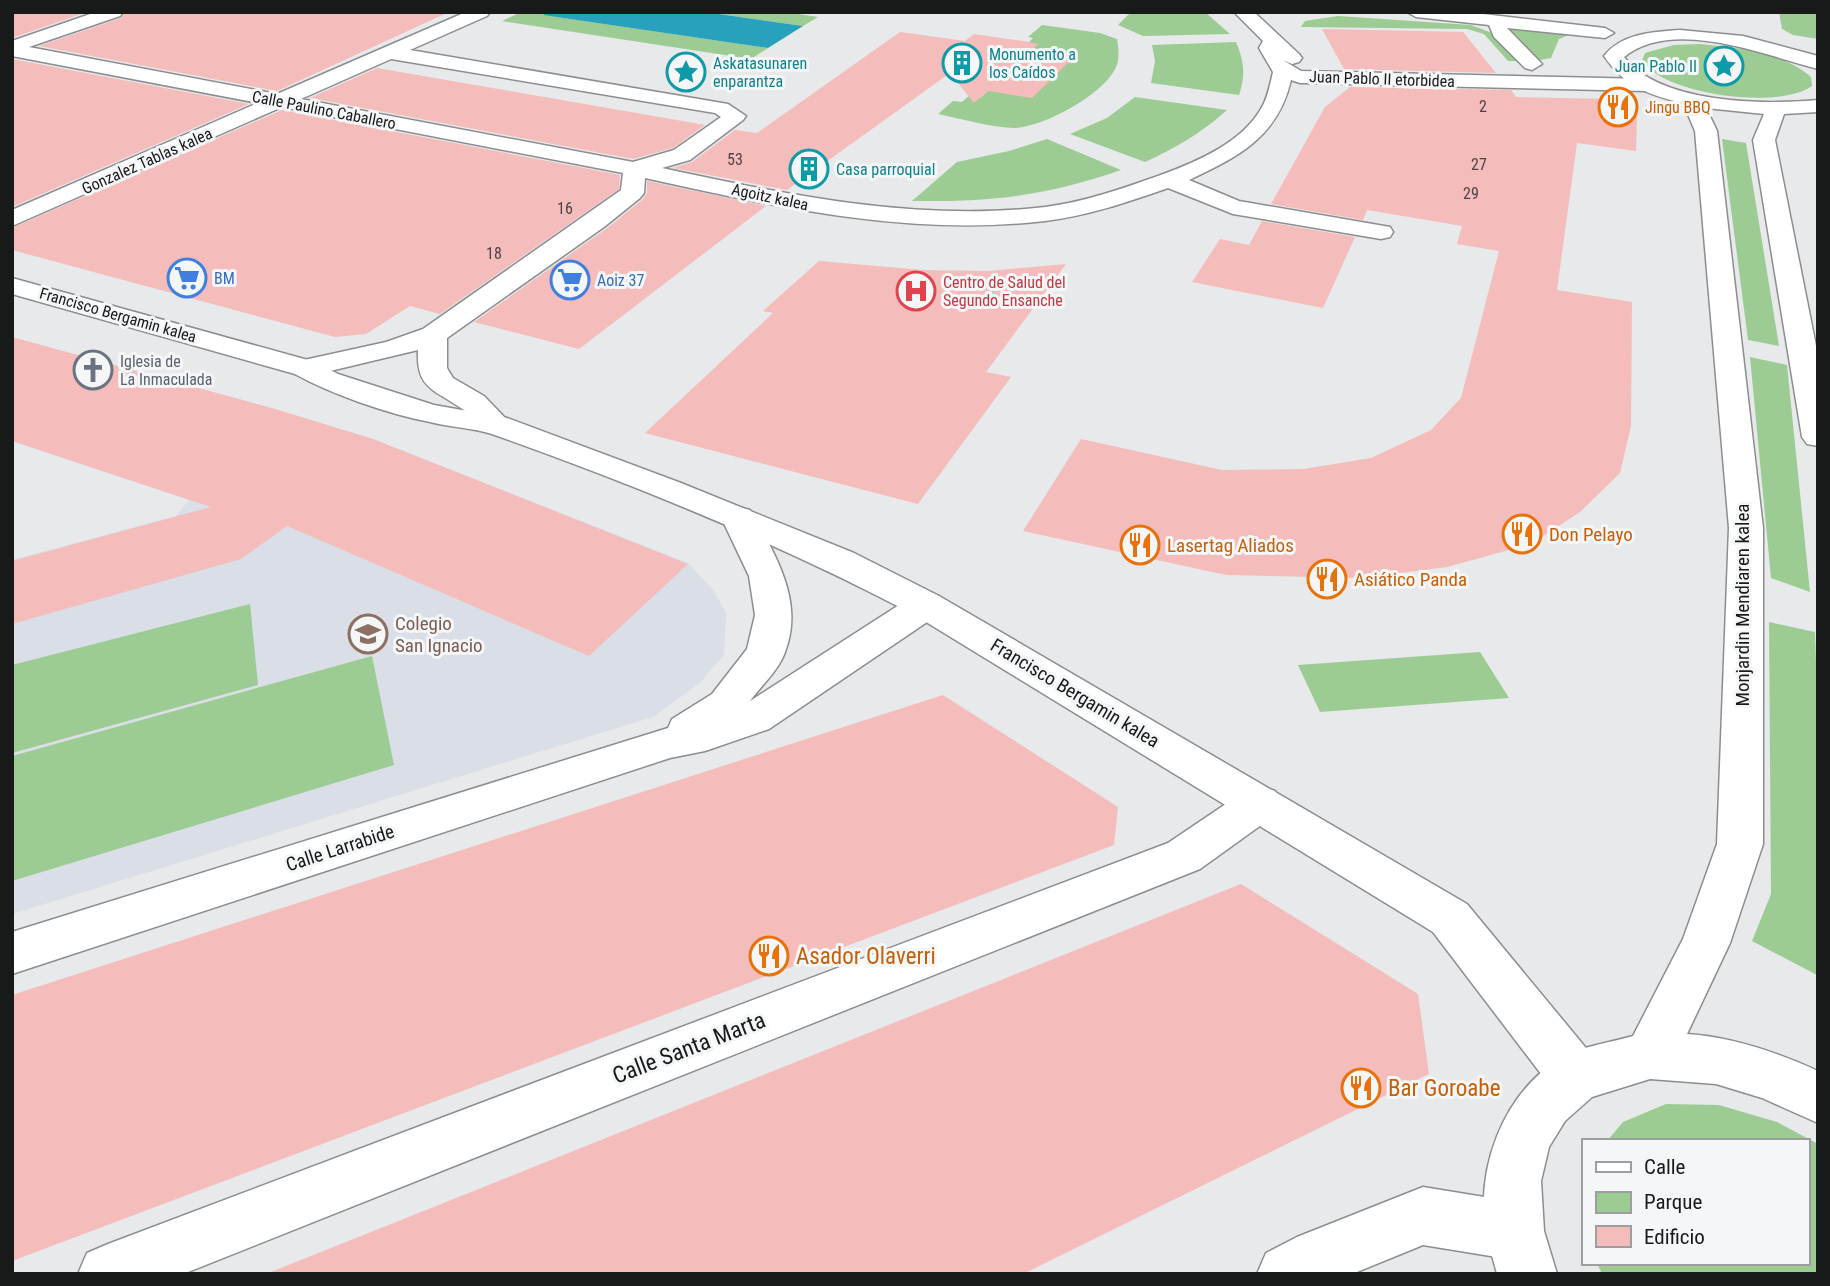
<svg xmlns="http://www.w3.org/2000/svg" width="1830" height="1286" font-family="'Roboto Condensed',sans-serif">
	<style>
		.built { fill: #d9dee7 }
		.green { fill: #9ccc93 }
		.water { fill: #28a1bc }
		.building { fill: #f4bcbb }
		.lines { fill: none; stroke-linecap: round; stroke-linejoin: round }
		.pedestrian-casing { stroke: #8c8d90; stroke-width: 3 }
		.minor-casing { stroke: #8c8d90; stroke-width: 3 }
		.tertiary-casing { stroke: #8c8d90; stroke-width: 3 }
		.secondary-casing { stroke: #8c8d90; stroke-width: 3 }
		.pedestrian { fill: #fff; fill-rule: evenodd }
		.minor { fill: #fff; fill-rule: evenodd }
		.tertiary { fill: #fff; fill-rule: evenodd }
		.secondary { fill: #fff; fill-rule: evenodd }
		.labels { text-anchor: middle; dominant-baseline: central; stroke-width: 6; stroke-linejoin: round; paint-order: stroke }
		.far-culture-label { font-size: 16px; fill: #0d838f; stroke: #f4f6f8; text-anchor: start }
		.far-street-label { font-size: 16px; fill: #181919; stroke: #f4f6f8 }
		.number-label { font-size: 16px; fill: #4f4242 }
		.far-food-label { font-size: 16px; fill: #c56008; stroke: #f4f6f8; text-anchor: start }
		.far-shop-label { font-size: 16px; fill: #366cbe; stroke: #f4f6f8; text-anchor: start }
		.far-health-label { font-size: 16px; fill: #be3a42; stroke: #f4f6f8; text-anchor: start }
		.far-worship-label { font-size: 16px; fill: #5b616d; stroke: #f4f6f8; text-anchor: start }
		.food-label { font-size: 19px; fill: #c56008; stroke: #f4f6f8; text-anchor: start }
		.street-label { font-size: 19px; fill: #181919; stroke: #f4f6f8 }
		.education-label { font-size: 19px; fill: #785e54; stroke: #f4f6f8; text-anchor: start }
		.near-food-label { font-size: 23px; fill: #c56008; stroke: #f4f6f8; text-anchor: start }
		.near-street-label { font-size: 23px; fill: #181919; stroke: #f4f6f8 }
	</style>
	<rect width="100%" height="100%" fill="#e7e9eb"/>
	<path class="built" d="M18,339L275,409L373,439L688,563L713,590L726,613L724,655L700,683L653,717L12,914V560L176,516L189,500L12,441V341Z"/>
	<g class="green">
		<path d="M521,12H549L544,15L768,48L751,59L502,21Z"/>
		<path d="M705,12H785L818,17L803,26Z"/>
		<path d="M1131,12H1205L1230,34L1143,36L1118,25Z"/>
		<path d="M1779,12H1818V39L1793,35L1782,29Z"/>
		<path d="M1338,16L1471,25L1492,33L1518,61H1508L1484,34L1467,29L1301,27L1305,21Z"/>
		<path d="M1042,25L1100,33L1117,39C1119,50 1120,62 1114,71C1100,96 1042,128 1013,128C989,127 962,119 938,114L953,101L962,102L969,96L980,98L988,91L1073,58L1030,52L1028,43L1033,38L1028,37Z"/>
		<path d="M1518,28L1573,33L1559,39L1551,58L1535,61L1509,31Z"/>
		<path d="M1236,42C1244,61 1246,75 1239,95L1151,83L1155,61L1152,45Z"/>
		<path d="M1699,44C1738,48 1781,51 1811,77L1812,86C1779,110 1665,95 1642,61L1645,53L1674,45Z"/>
		<path d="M1135,97L1227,110C1202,133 1175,148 1145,162L1070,134L1107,118Z"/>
		<path d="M1047,139L1121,170C1046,196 991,202 912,201L957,162L1009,151Z"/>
		<path d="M1722,139L1746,143L1779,346L1748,340Z"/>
		<path d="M1750,357L1787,365L1810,592L1771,578Z"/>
		<path d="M250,604L258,685L12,753V665Z"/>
		<path d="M1769,622L1815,632L1818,722L1817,975L1752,941L1771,894Z"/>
		<path d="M1480,652L1509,698L1320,712L1298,665Z"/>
		<path d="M372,656L394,765L12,881V756Z"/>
		<path d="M1666,1104L1719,1105L1777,1122L1818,1144V1274H1602L1597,1263H1807V1141H1607L1623,1122Z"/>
	</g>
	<path class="water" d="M549,12H705L803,26L768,48L543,15Z"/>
	<g class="building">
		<path d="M12,12H87L12,38Z"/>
		<path d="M125,12H449L277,91L39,46L121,18Z"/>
		<path d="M1322,29L1463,32L1496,73L1344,69Z"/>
		<path d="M900,32L965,41L974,34L1029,42L1038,44L1030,52L1073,58L1032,98L988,91L974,103L950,73L787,190L673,168L692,162L735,130L757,133Z"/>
		<path d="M12,59L249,104L12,207Z"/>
		<path d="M377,68L654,116L705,125L673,148L633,159L310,98Z"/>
		<path d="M1350,87L1511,90L1516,97L1611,99L1637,111L1636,151L1577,143L1557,290L1632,302L1631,426L1620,473L1580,512L1531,544L1447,567L1361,578L1226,575L1023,531L1081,439L1222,470L1304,469L1371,458L1431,430L1461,398L1499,251L1457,244L1462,226L1367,210L1363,220L1271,204L1325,107Z"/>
		<path d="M282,110L620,175L619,189L440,314L410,306L366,334L335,337L12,250V228Z"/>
		<path d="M647,181L766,206L579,349L474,322L606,229L642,200L647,193Z"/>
		<path d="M1262,221L1355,237L1323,308L1192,282L1220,239L1249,245Z"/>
		<path d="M819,261L923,270L988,271L1066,264L986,372L1011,377L918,504L645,433L773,313L763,311Z"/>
		<path d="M12,337L275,409L373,439L688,564L589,656L287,526L241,559L12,624V561L211,507L12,441Z"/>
		<path d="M943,695L1118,807L1114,845L12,1261V995Z"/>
		<path d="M1241,884L1418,994L1429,1074L1023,1274H272L271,1272Z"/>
	</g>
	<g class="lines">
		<defs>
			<path id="pedestrian" d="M1407,12H1466L1605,28L1614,33L1605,38L1507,28L1542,64L1532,70L1525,68L1494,37L1489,25L1416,17Z"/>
			<g id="minor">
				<path d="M96,12H123L120,16L29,47L277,94L466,12H490L487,16L410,50L728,104L746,116L743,120L690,160L662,168C788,195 916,222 1045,207C1084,202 1121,189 1158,176C1194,163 1243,143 1262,107C1268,97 1270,84 1273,72L1259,48L1263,41L1234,12H1254L1299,54L1302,58L1299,62L1292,64L1283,60L1301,71L1647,79L1654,81L1657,85L1654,89L1647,91L1300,83L1291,80C1278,137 1238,157 1189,180L1239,201L1390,227L1393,232L1390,237L1381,239L1233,214L1168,188C1128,202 1087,216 1045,221C910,237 777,207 645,178L644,193L640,198L604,227L447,338V368L453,378L484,396L512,425L507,432C480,438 480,421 461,408C434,389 416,389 418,350L305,377L295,374L290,368L295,362L386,342L423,329L621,190L623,173L282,107L12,226V210L258,103L12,56V41ZM391,59L715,113L721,117L674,150L633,162L301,99Z"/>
				<path d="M738,507L750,510L755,517C777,559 804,603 785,652C779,670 761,686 750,701L913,596L926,593L939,596L945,605L939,614L769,729L705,751L670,758L12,974V932L668,728L672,719L712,694L747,649L755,615L749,576L721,517L726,510Z"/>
				<path d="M1260,786L1275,791L1282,803L1275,815L1200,869L183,1274H78L87,1253L108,1244L1168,843L1245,791Z"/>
				<path d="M1423,1187L1515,1202L1536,1210L1544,1231L1536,1252L1515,1260L1423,1245L1352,1274H1257L1266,1253L1297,1237Z"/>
			</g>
			<path id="tertiary" d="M12,278L315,362L338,374L434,405L507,418L681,483L854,553L939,596L1467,904L1595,1059L1602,1077L1595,1095L1576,1102L1557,1095L1433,932L913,614C778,543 636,485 492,434C473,428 450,427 430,422C388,414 331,394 295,374L12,294Z"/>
			<path id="secondary" d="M1680,30L1743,36L1818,56V69C1764,55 1673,17 1624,57C1660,104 1763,105 1818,100V112L1784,114L1775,140L1818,356V446L1807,444L1802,437L1753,140L1764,114L1706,108L1717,131L1763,528V844L1730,943L1687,1034C1733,1037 1776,1052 1818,1071V1123L1762,1098L1716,1084L1650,1079L1592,1097L1565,1121L1549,1147L1541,1181L1544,1231L1557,1274H1497C1494,1260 1488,1246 1486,1232C1476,1169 1502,1097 1556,1061C1576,1047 1609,1043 1633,1036L1683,939L1717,844L1729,528L1695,131L1683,103C1648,95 1624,86 1604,56C1622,33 1653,32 1680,30Z"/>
		</defs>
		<use href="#pedestrian" class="pedestrian-casing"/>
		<use href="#minor" class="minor-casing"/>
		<use href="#tertiary" class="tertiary-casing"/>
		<use href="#secondary" class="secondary-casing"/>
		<use href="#pedestrian" class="pedestrian"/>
		<use href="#minor" class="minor"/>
		<use href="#tertiary" class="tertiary"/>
		<use href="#secondary" class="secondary"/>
	</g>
	<defs>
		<symbol id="building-ring" viewBox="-11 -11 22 22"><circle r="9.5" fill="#f4f6f8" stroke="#0f9aa8" stroke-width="1.5"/><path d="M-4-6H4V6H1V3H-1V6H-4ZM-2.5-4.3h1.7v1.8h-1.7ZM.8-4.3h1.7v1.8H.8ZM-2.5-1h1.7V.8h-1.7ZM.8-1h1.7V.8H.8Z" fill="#0f9aa8"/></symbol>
		<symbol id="sight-ring" viewBox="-11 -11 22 22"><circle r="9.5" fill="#f4f6f8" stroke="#0f9aa8" stroke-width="1.5"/><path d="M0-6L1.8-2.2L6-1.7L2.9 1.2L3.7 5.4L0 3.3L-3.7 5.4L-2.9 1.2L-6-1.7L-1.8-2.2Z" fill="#0f9aa8"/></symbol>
		<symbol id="restaurant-ring" viewBox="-11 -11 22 22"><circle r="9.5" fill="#f4f6f8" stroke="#e8710a" stroke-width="1.5"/><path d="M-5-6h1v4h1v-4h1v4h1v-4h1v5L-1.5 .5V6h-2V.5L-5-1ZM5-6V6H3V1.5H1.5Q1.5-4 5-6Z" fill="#e8710a"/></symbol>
		<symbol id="supermarket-ring" viewBox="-11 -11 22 22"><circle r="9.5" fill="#f4f6f8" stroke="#3f7fe0" stroke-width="1.5"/><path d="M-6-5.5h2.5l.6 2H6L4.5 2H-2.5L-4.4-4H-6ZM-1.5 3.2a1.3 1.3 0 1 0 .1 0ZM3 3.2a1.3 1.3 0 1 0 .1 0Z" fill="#3f7fe0"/></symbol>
		<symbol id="hospital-ring" viewBox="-11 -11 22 22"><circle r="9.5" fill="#f4f6f8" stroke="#e0444e" stroke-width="1.5"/><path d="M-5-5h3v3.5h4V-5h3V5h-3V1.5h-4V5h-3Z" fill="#e0444e"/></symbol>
		<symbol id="church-ring" viewBox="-11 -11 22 22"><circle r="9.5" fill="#f4f6f8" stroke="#6b7280" stroke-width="1.5"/><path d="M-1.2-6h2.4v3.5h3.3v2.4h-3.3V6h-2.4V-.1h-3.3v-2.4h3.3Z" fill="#6b7280"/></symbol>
		<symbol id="school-ring" viewBox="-11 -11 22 22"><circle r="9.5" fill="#f4f6f8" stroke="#8d6e63" stroke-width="1.5"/><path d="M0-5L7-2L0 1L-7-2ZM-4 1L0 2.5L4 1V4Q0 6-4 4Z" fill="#8d6e63"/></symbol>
	</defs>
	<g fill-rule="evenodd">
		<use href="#building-ring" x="940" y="41" width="44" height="44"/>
		<use href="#sight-ring" x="1702" y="44" width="44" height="44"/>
		<use href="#sight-ring" x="664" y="50" width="44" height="44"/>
		<use href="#restaurant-ring" x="1596" y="85" width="44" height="44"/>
		<use href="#building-ring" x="787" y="147" width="44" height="44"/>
		<use href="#supermarket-ring" x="165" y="256" width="44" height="44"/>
		<use href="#supermarket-ring" x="548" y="258" width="44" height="44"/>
		<use href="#hospital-ring" x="894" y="269" width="44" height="44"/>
		<use href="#church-ring" x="71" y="348" width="44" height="44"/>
		<use href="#restaurant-ring" x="1500" y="512" width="44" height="44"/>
		<use href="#restaurant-ring" x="1118" y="523" width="44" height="44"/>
		<use href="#restaurant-ring" x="1305" y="557" width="44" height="44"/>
		<use href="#school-ring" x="346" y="612" width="44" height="44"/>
		<use href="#restaurant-ring" x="747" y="934" width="44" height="44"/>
		<use href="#restaurant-ring" x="1339" y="1066" width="44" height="44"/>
	</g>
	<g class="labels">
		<g class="far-culture-label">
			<text x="989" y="54">Monumento a<tspan x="989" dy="18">los Caídos</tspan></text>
			<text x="713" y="63">Askatasunaren<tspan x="713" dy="18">enparantza</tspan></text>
			<text x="1697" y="66" text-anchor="end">Juan Pablo II</text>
			<text x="836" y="169">Casa parroquial</text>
		</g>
		<g class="far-street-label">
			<text transform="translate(1382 79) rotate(2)">Juan Pablo II etorbidea</text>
			<text transform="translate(324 110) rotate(11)">Calle Paulino Caballero</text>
			<text transform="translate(147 161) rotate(-24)">Gonzalez Tablas kalea</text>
			<text transform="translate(770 197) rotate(12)">Agoitz kalea</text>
			<text transform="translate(118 315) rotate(16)">Francisco Bergamin kalea</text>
		</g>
		<g class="number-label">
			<text x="1483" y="106">2</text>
			<text x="735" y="159">53</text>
			<text x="1479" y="164">27</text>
			<text x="1471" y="193">29</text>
			<text x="565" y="208">16</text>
			<text x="494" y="253">18</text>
		</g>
		<g class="far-food-label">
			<text x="1645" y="107">Jingu BBQ</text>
		</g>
		<g class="far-shop-label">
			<text x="214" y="278">BM</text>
			<text x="597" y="280">Aoiz 37</text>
		</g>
		<g class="far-health-label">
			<text x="943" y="282">Centro de Salud del<tspan x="943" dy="18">Segundo Ensanche</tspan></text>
		</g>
		<g class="far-worship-label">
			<text x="120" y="361">Iglesia de<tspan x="120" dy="18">La Inmaculada</tspan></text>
		</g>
		<g class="food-label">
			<text x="1549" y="534">Don Pelayo</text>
			<text x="1167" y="545">Lasertag Aliados</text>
			<text x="1354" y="579">Asiático Panda</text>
		</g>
		<g class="street-label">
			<text transform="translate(1742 605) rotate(-90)">Monjardin Mendiaren kalea</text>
			<text transform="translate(1075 693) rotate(31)">Francisco Bergamin kalea</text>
			<text transform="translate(340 848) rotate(-18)">Calle Larrabide</text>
		</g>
		<g class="education-label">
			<text x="395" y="623">Colegio<tspan x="395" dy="22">San Ignacio</tspan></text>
		</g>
		<g class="near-food-label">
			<text x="796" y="956">Asador Olaverri</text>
			<text x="1388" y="1088">Bar Goroabe</text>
		</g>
		<g class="near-street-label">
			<text transform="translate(689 1048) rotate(-21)">Calle Santa Marta</text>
		</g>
	</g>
	<rect width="1830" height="1286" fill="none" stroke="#181919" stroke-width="28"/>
	<rect x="1582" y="1139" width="228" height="126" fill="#f4f6f8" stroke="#9c9e9f" stroke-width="2"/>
	<rect x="1596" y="1162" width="35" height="10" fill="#ffffff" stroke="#9c9e9f" stroke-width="2"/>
	<text x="1644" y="1174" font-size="21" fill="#181919">Calle</text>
	<rect x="1596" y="1192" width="35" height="21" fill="#9ccc93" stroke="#9c9e9f" stroke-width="2"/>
	<text x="1644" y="1209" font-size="21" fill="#181919">Parque</text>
	<rect x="1596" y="1226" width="35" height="21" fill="#f4bcbb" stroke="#9c9e9f" stroke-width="2"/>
	<text x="1644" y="1244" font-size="21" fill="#181919">Edificio</text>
</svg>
